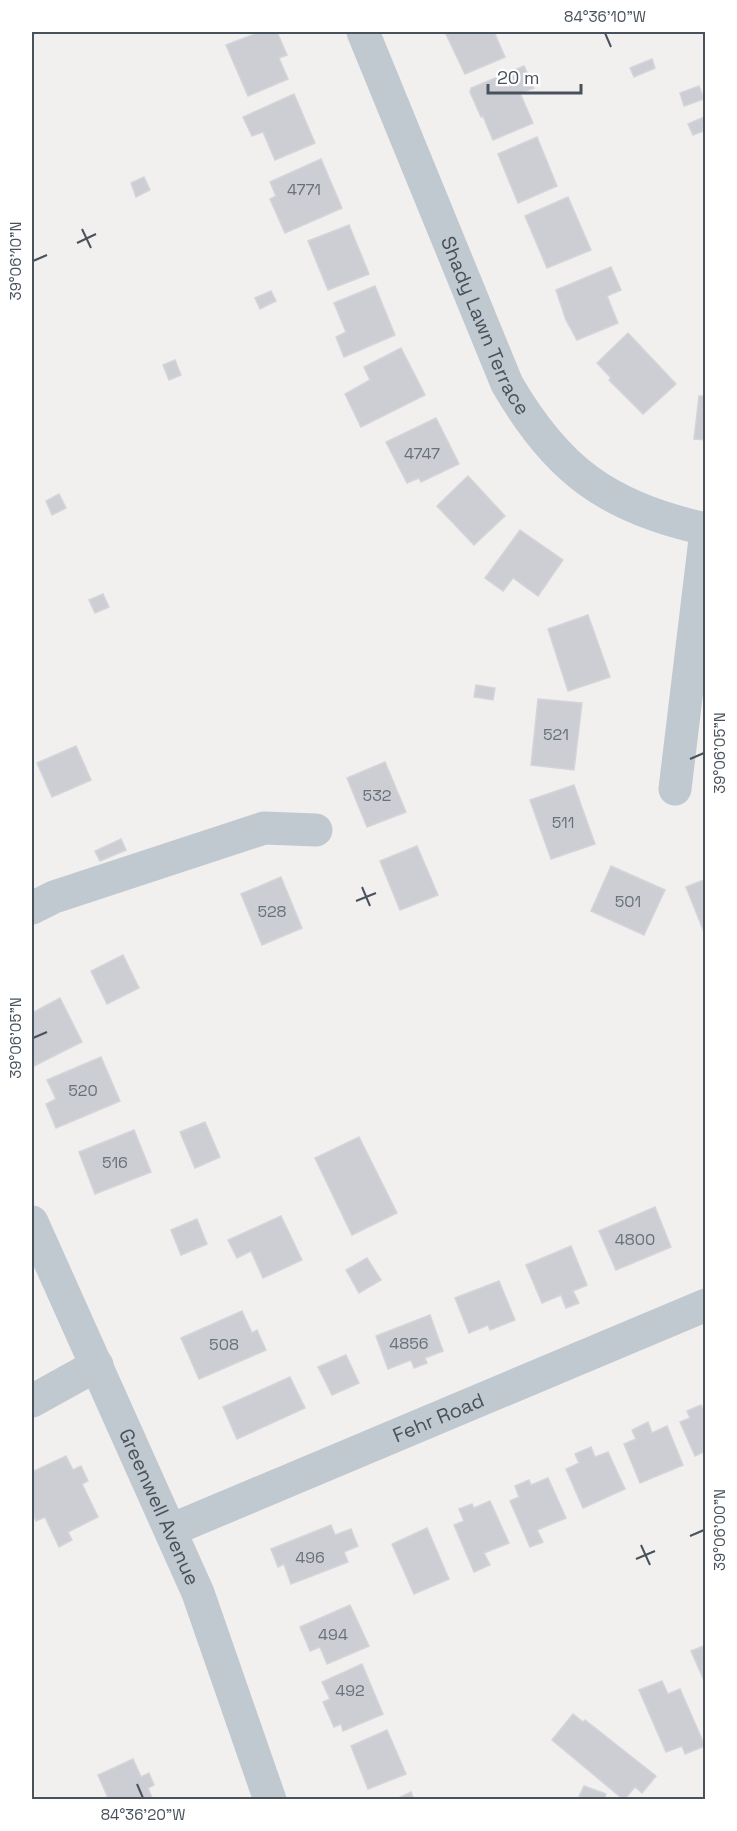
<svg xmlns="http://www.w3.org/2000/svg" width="737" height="1831" font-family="'Space Grotesk',sans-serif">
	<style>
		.building { fill: #ccced4; stroke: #d4d5da; stroke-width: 1.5 }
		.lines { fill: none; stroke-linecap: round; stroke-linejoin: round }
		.minor { stroke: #c1c9d0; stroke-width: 33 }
		.ticks { fill: none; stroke: #48525c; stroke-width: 2 }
		.labels { text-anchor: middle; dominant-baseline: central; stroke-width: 4.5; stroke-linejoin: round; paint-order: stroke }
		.number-label { font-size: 16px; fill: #69717a }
		.street-label { font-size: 20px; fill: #48525c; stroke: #fff }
		.neatline { fill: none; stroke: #48525c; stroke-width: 2 }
		.ticks-label { font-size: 15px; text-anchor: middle; fill: #48525c }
	</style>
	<rect width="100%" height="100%" fill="#f2efef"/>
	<g class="building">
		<path d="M260,32H277L287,55L279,58L288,79L248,96L226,45Z"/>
		<path d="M445,32H494L505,57L465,74Z"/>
		<path d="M652,59L655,68L634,77L630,68Z"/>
		<path d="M524,66L534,88L520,93L533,123L493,140L483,116L481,117L470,92L471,88Z"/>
		<path d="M699,86L704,99L684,106L680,93Z"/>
		<path d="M294,94L315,143L275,160L263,132L252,136L243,117Z"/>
		<path d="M704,117L706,130L693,135L688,124Z"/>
		<path d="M537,137L557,186L518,203L498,154Z"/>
		<path d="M321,159L342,208L285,233L270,199L276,196L270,182Z"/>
		<path d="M144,177L150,190L136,197L131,183Z"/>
		<path d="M568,197L591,250L547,268L525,216Z"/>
		<path d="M349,225L369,274L328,290L308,241Z"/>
		<path d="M611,267L621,290L607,296L618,323L577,340L566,320L556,290Z"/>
		<path d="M375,286L395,335L344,357L336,337L346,332L334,303Z"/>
		<path d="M271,291L276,301L260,309L255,298Z"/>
		<path d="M628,333L676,384L643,414L609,380L611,378L597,363Z"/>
		<path d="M401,348L425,395L361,427L345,394L370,380L364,367Z"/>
		<path d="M175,360L181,375L169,380L163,365Z"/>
		<path d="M699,396H706V440L694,439Z"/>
		<path d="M436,418L459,464L421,482L419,478L407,483L386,442Z"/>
		<path d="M468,476L505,516L474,545L437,506Z"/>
		<path d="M59,494L66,508L52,515L46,501Z"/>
		<path d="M520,530L563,560L538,596L513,578L503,591L485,578Z"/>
		<path d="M103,594L109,607L95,613L89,600Z"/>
		<path d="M588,615L610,677L568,691L548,629Z"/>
		<path d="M476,685L495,688L493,700L474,697Z"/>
		<path d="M538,699L582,703L574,770L531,765Z"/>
		<path d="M76,746L91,780L52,797L37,763Z"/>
		<path d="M385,762L406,812L367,827L347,778Z"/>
		<path d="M574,785L595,844L551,859L530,800Z"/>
		<path d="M121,839L126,850L100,861L95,851Z"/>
		<path d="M417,846L438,895L400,910L380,861Z"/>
		<path d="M611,866L665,890L644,935L591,911Z"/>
		<path d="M281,877L302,928L262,945L241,894Z"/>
		<path d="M706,879V937L686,887Z"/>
		<path d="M123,955L139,988L107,1004L91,971Z"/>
		<path d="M60,998L82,1042L32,1067V1013Z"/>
		<path d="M101,1057L120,1101L56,1128L46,1104L56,1099L47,1080Z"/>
		<path d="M205,1122L220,1157L195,1168L180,1132Z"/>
		<path d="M134,1130L151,1172L95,1194L79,1152Z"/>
		<path d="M359,1137L397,1213L352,1235L315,1158Z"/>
		<path d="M655,1207L671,1247L616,1270L599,1231Z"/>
		<path d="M281,1216L302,1260L263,1278L251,1251L237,1258L228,1240Z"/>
		<path d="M197,1219L207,1244L181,1255L171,1230Z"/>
		<path d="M571,1246L587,1285L573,1291L579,1303L566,1308L561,1295L542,1303L526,1265Z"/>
		<path d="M367,1258L381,1280L359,1293L346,1270Z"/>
		<path d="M499,1281L515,1320L490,1330L488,1325L469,1333L455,1298Z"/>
		<path d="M242,1311L252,1333L257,1330L266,1350L199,1379L181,1338Z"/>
		<path d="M430,1315L443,1351L425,1358L427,1363L414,1368L411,1360L388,1369L376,1336Z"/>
		<path d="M346,1355L359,1383L332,1395L318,1367Z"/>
		<path d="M290,1377L305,1408L237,1439L223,1407Z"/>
		<path d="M701,1405L706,1414V1451L695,1456L680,1422L690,1418L687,1411Z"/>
		<path d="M648,1422L652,1433L667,1426L683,1465L640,1483L624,1444L636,1439L632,1430Z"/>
		<path d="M591,1447L595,1457L608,1452L625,1489L583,1508L566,1469L579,1463L575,1454Z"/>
		<path d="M66,1456L73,1470L81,1466L88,1481L82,1484L98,1517L68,1532L72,1540L59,1547L45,1517L36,1521L32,1512V1472Z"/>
		<path d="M548,1478L566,1518L537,1530L543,1542L530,1547L510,1501L519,1497L515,1486L529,1480L531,1485Z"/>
		<path d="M490,1501L509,1543L484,1553L490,1565L474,1572L454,1525L464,1521L459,1509L472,1504L474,1508Z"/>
		<path d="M331,1525L335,1535L351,1529L358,1546L344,1552L348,1562L291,1584L284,1564L278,1567L271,1549Z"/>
		<path d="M427,1528L449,1579L414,1594L392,1544Z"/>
		<path d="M350,1605L369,1646L327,1664L320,1647L310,1651L300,1627Z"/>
		<path d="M706,1645V1685L691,1651Z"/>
		<path d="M362,1664L383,1714L343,1731L341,1724L334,1727L323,1702L330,1699L322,1682Z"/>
		<path d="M662,1681L668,1694L680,1689L705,1746L685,1754L682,1746L666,1752L639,1690Z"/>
		<path d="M573,1714L583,1722L585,1720L656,1776L642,1793L635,1787L624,1800L552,1740Z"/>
		<path d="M387,1730L406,1774L368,1789L351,1746Z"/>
		<path d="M133,1759L141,1777L149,1773L154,1785L148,1788L153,1800H109L98,1775Z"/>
		<path d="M584,1786L606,1794L604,1800L579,1797Z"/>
		<path d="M411,1792L414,1800H394Z"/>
	</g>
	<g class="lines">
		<g class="minor">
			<path id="s1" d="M363,32L507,384C557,470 608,508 706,529"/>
			<path d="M675,789L706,531"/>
			<path d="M32,908L54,897L264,828L316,830"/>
			<path id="s2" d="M32,1222L198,1593L270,1800"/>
			<path d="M32,1401L97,1365"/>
			<path id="s3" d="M171,1530L706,1305"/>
		</g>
	</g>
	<path class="ticks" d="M605,33L611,47M82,229L91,248M77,243L96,234M33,261L47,255M690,759L704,753M362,887L370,906M356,901L376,893M33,1038L47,1032M690,1536L704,1530M641,1545L650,1565M636,1559L655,1551M137,1784L143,1798"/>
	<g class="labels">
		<g class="number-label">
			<text x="304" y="189">4771</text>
			<text x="422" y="453">4747</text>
			<text x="556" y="734">521</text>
			<text x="377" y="795">532</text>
			<text x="563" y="822">511</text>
			<text x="628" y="901">501</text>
			<text x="272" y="911">528</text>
			<text x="83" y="1090">520</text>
			<text x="115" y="1162">516</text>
			<text x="635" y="1239">4800</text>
			<text x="409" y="1343">4856</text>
			<text x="224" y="1344">508</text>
			<text x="310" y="1557">496</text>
			<text x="333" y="1634">494</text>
			<text x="350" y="1690">492</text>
		</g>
		<g class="street-label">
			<text stroke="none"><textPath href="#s1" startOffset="318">Shady Lawn Terrace</textPath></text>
			<text stroke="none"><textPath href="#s3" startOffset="290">Fehr Road</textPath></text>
			<text stroke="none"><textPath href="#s2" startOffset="312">Greenwell Avenue</textPath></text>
		</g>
	</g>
	<rect width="737" height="1831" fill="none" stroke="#ffffff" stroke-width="66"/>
	<path d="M488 84v9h93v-9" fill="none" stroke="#48525c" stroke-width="3"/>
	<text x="497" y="84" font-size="18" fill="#48525c" stroke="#ffffff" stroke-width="4.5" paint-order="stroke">20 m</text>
	<rect x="33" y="33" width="671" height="1765" class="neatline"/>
	<g class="ticks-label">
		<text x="605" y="22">84°36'10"W</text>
		<text transform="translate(16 261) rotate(-90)" y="5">39°06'10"N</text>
		<text transform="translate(720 753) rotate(-90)" y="5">39°06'05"N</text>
		<text transform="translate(16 1038) rotate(-90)" y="5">39°06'05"N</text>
		<text transform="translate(720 1530) rotate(-90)" y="5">39°06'00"N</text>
		<text x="143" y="1820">84°36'20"W</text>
	</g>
</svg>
